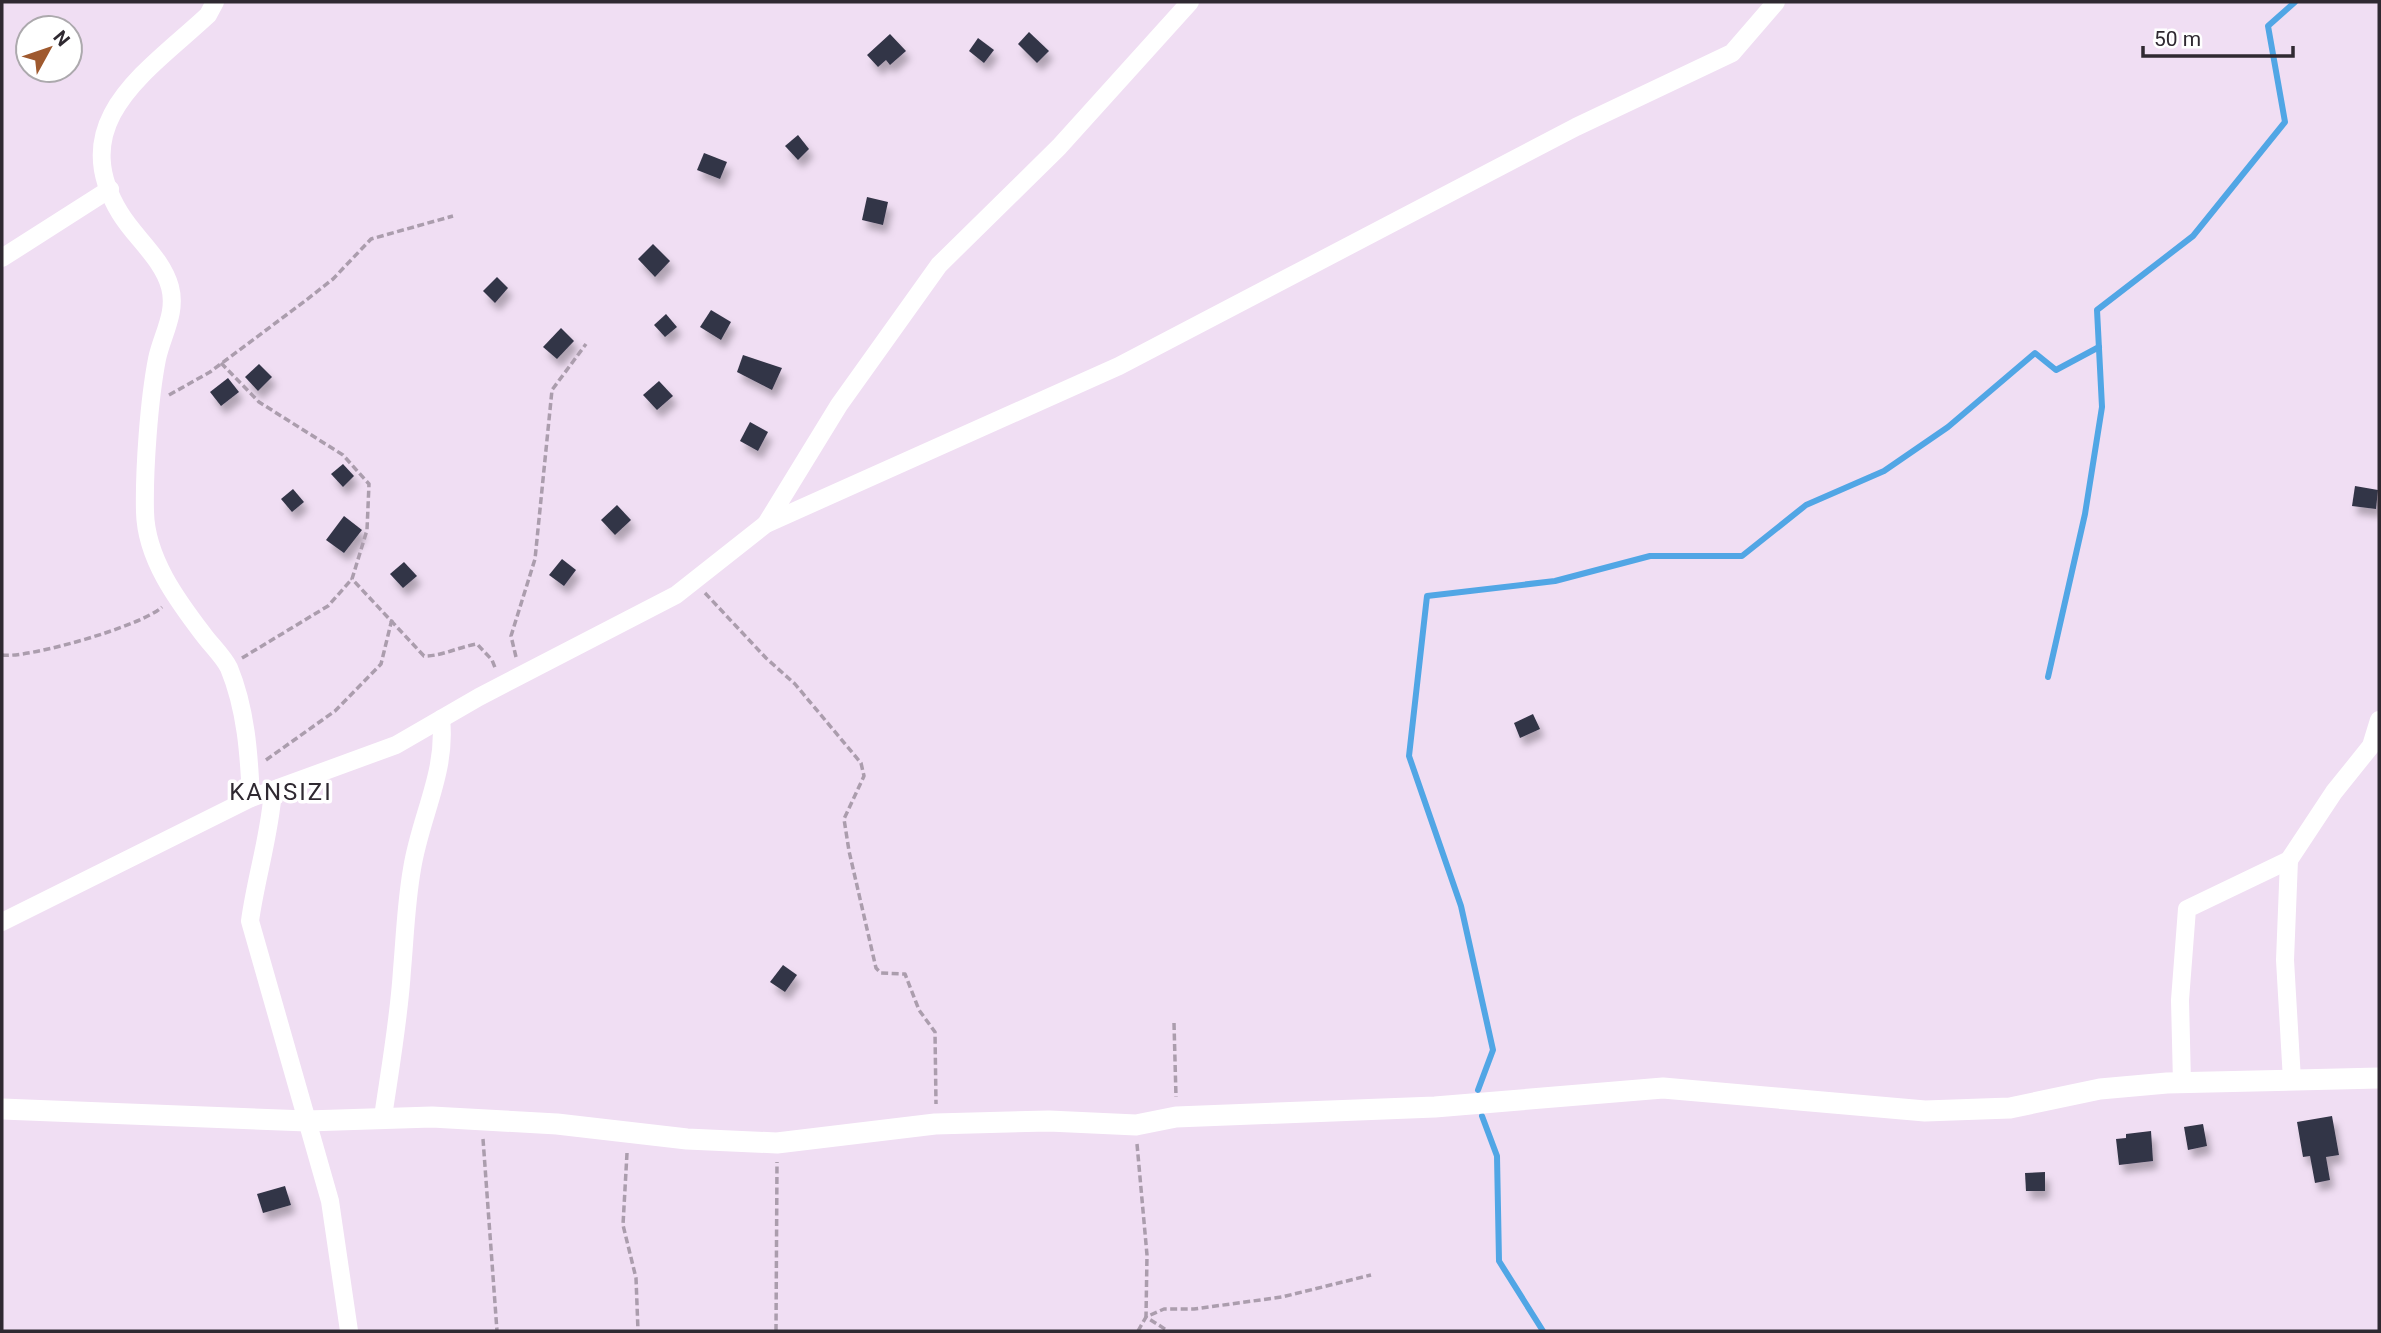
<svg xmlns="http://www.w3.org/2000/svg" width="2381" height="1333" font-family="Roboto,sans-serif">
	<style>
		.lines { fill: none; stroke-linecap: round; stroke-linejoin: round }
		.stream { stroke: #51a6e5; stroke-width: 6 }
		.building { fill: #333447; filter: url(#shadow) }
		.path { stroke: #ab9dad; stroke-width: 3.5; stroke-dasharray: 7 3.5; stroke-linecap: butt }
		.minor { stroke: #fff; stroke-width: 18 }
		.tertiary { stroke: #fff; stroke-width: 21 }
		.labels { text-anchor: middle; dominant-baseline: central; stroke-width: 7; stroke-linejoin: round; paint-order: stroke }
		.quarter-label { font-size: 24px; letter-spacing: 2px; fill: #2f2931; stroke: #fff }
	</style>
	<defs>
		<filter id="shadow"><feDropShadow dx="4.5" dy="8" stdDeviation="3.5" flood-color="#0004"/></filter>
	</defs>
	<rect width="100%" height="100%" fill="#f0def3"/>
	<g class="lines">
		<g class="stream">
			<path d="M2048,677L2085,514L2102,407L2097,310L2193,236L2285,122L2268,26L2295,2"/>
			<path d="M1478,1090L1493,1050L1461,906L1409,756L1427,596L1555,581L1650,556H1742L1806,505L1884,471L1948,427L2035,353L2056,370L2099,347"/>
			<path d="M1482,1116L1497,1156L1499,1261L1543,1331"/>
		</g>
	</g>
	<g class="building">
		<path d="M1029,32L1049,51L1037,63L1018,44Z"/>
		<path d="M890,34L906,51L890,65L886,60L878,67L867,55Z"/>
		<path d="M978,38L994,50L984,63L969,51Z"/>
		<path d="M798,135L809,149L798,160L785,146Z"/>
		<path d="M704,153L727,162L720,179L697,170Z"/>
		<path d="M867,197L888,202L883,225L862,220Z"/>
		<path d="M653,244L670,261L655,277L638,259Z"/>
		<path d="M497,277L508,288L495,303L483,291Z"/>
		<path d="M711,310L731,322L721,340L700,327Z"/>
		<path d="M666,314L677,327L665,337L654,325Z"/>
		<path d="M561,328L574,341L557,359L543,347Z"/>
		<path d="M743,355L782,368L772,390L737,372Z"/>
		<path d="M259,364L272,377L258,391L245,377Z"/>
		<path d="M228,378L239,392L221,406L210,392Z"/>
		<path d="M659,381L673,396L657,410L643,395Z"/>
		<path d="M750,422L768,432L758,451L740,441Z"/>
		<path d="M343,464L354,476L343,487L331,474Z"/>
		<path d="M2355,486L2378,490L2376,509L2352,506Z"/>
		<path d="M293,489L304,502L292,512L281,499Z"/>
		<path d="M617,505L631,520L615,535L601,520Z"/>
		<path d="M344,516L362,530L344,553L326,540Z"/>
		<path d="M562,559L576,570L564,586L549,575Z"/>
		<path d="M404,562L417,576L403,588L390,574Z"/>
		<path d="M1533,714L1540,729L1520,738L1514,723Z"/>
		<path d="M783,965L797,975L785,992L770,982Z"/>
		<path d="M2332,1116L2339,1155L2326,1157L2330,1180L2315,1183L2310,1156L2303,1157L2297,1122Z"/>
		<path d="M2203,1124L2207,1146L2188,1150L2184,1127Z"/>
		<path d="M2151,1131L2153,1161L2119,1165L2116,1139L2126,1138V1134Z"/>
		<path d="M2045,1172V1191H2026L2025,1173Z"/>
		<path d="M285,1186L291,1205L263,1213L257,1194Z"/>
	</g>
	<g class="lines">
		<g class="path">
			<path d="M221,363L259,402L343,455L369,484L367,530L352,579L424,656C443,656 458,647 477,644L492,660L496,670"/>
			<path d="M169,395L210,372L305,301L333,279L371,239L453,216"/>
			<path d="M705,593L766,658L795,684L861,763L864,776L844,819L849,851L876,968L881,973L905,974L919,1010L935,1032L936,1104"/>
			<path d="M2,655C27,659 142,626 162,607"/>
			<path d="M516,657L511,636L535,559L552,390L586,344"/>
			<path d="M242,658L328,606L352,579"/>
			<path d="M266,760L335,711L381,664L392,619"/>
			<path d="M1174,1023L1176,1097"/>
			<path d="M483,1139L497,1331"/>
			<path d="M1137,1144L1147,1255L1146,1317L1168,1331"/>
			<path d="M627,1153L623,1225L636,1278L638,1331"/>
			<path d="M776,1331L777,1162"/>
			<path d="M1138,1331L1146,1317L1164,1309H1194L1282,1297L1371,1275"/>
		</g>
		<g class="minor">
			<path d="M215,2L208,15C148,71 64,121 120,213C135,238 162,258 170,287C177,313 162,335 157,359C149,400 144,470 145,512C146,558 177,600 203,634C211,645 223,656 229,668C246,709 249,754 251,798"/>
			<path d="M2,258L110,189"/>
			<path d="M766,524L839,405L939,265L1059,147L1190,2"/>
			<path d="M273,790C270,835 256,877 250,921L330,1201L349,1331"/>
			<path d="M2289,860L2285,960L2292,1080"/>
			<path d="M2,922L251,798L396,745L479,697L676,595L766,524L1119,366L1576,127L1732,53L1776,2"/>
			<path d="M2182,1083L2180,1000L2187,909L2289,860L2334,792L2371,746L2379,720"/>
			<path d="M383,1117C390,1069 399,1019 402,970C405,936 406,903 412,869C420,817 447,772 441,719"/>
		</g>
		<path class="tertiary" d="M2,1109L307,1121L432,1117L557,1124L687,1139L777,1143L935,1124L1049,1121L1136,1125L1176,1117L1435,1107L1663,1088L1925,1111L2010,1108L2100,1089L2167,1083L2379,1078"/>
	</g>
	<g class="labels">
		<g class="quarter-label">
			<text x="281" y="792">KANSIZI</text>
		</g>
	</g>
	<rect width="2381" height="1333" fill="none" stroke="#2f2931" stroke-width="7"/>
	<g transform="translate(49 49) rotate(50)"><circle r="33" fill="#ffffff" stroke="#aca9ad" stroke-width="2"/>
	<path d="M0-5L12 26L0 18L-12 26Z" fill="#9f592e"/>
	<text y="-10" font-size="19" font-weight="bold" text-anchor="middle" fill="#2f2931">N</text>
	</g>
	<path d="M2143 46v10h150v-10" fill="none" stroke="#2f2931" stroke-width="3.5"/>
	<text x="2154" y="46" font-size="21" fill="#2f2931" stroke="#ffffff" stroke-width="5" paint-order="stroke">50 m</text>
</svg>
